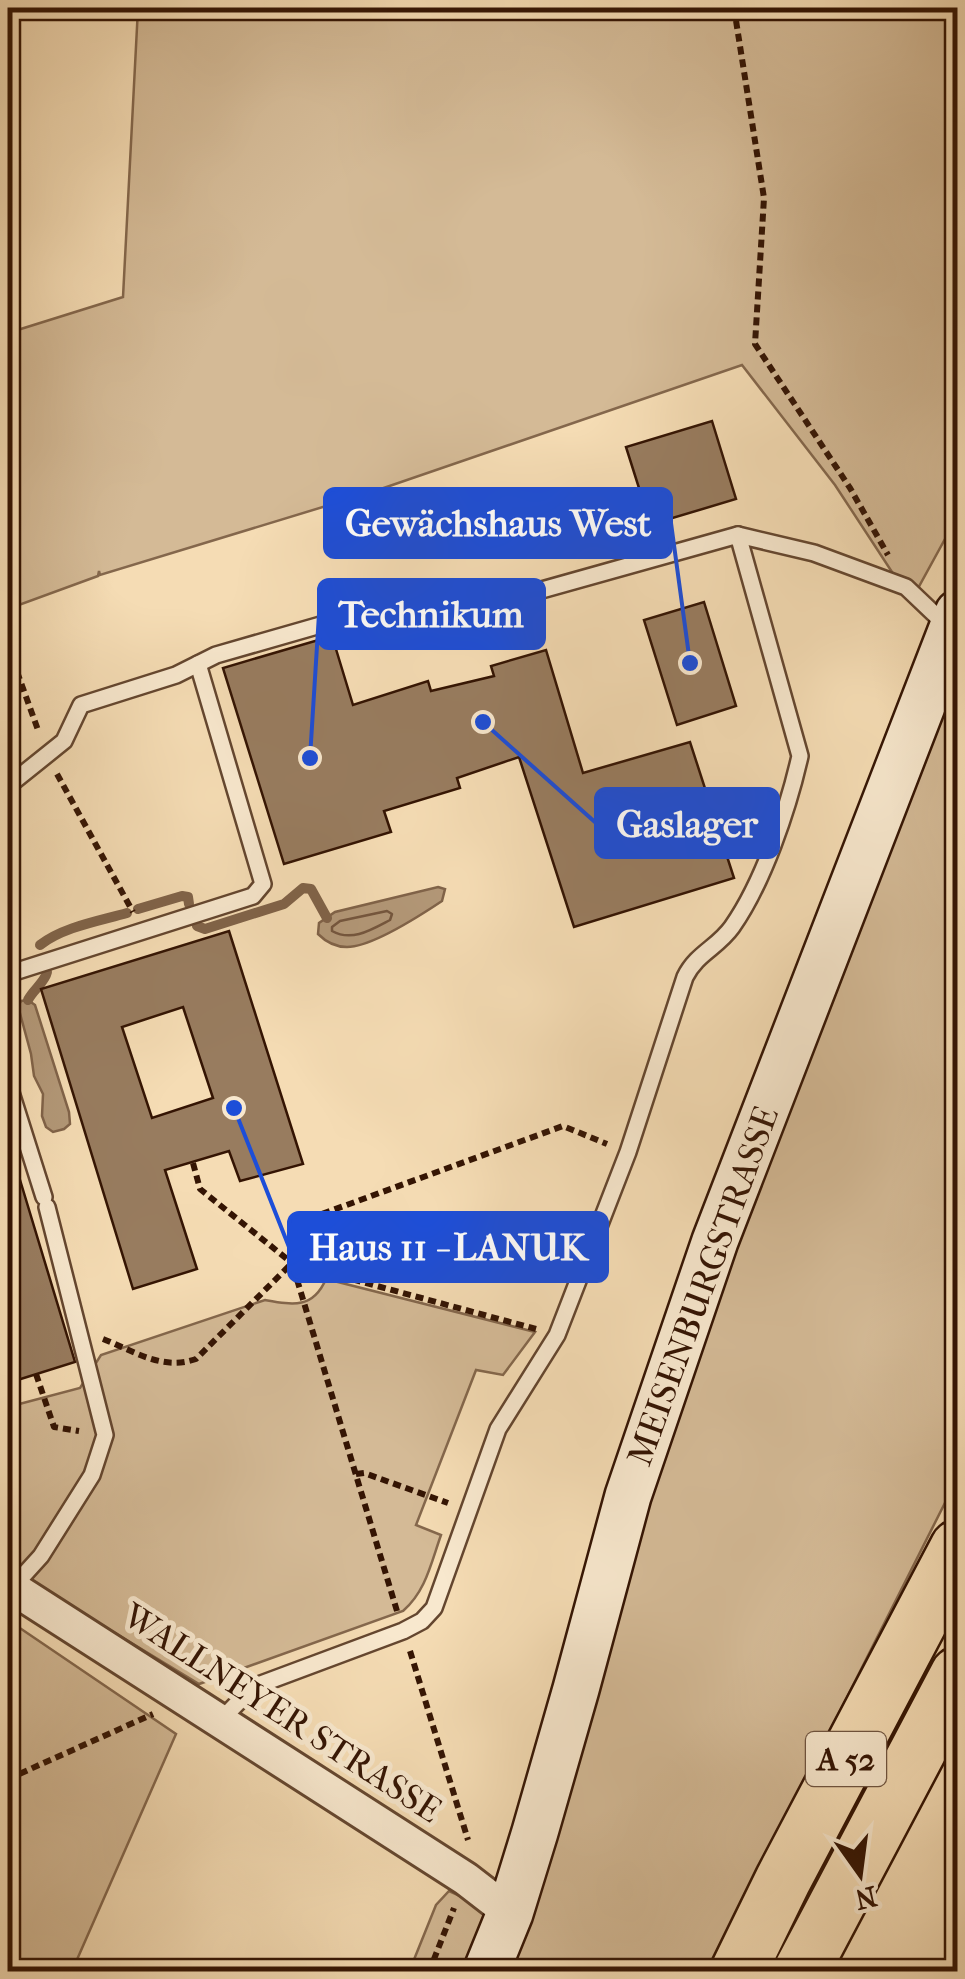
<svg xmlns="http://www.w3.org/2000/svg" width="965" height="1979" font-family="'IM FELL French Canon',serif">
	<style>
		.green { fill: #d4ba96; stroke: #84674c; stroke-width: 2.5 }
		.water { fill: #b39878; stroke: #806349; stroke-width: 2.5 }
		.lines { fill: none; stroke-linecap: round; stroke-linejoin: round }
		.shore { stroke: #74563e; stroke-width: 2.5 }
		.stream { stroke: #806349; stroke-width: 10 }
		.building { fill: #987c5f; stroke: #341403; stroke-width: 2.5; fill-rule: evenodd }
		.lane-casing { stroke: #64462f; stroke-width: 20 }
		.street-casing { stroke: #64462f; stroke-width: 38 }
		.secondary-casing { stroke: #341403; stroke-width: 50 }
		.highway-casing { stroke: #341403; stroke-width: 60 }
		.path { stroke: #341403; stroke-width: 6; stroke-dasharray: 8 5; stroke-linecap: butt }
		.lane { stroke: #f8e8ce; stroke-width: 15 }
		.street { stroke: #f8e8ce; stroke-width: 32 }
		.secondary { stroke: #f8e8ce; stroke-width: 45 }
		.highway { stroke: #f5dcb4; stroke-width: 55 }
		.labels { text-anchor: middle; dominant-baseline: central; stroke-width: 10; stroke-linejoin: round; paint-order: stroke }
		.shield { fill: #f8e8ce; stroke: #6f5440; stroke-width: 2.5 }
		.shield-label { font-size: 32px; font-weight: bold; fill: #341403 }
		.street-label { font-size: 35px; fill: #341403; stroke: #f8e8ce }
		.leader { fill: none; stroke: #1d4ed8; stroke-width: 4 }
		.callout-dot { fill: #1d4ed8; stroke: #f8e8ce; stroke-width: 4 }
		.callout { fill: #1d4ed8; stroke: #1d4ed8; stroke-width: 4 }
		.callout-label { font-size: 38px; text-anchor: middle; font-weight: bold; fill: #fff }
	</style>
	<rect width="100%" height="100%" fill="#f5dcb4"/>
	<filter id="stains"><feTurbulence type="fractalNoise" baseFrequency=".002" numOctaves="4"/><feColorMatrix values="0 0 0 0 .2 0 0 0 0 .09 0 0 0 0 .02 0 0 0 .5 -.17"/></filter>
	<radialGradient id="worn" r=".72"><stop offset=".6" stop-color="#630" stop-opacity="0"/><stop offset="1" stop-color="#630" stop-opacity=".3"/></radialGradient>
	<g class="green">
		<path d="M138,8H957V517L911,601L835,485L742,365L372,492L100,575L99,571L98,576L8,609V333L123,297Z"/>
		<path d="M957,626V1479L709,1971L409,1972L436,1905L449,1891L509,1918L633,1498Z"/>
		<path d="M326,1279L535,1332L503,1375L476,1370L416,1525L441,1535C431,1563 426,1591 403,1611L199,1684L8,1568V1407L80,1388L101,1355L265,1300C293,1305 313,1309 326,1279Z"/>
		<path d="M8,1620L176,1734L72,1971H8Z"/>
	</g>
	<g class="water">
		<path d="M438,887L445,889L442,901C421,915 372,947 347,947C335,947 326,942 318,934L319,923L335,912Z"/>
		<path d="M28,1000L35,1005L69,1112L70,1124L64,1129L53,1132L46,1127L42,1116L43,1094L34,1076L31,1054L18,1006L21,1001Z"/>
	</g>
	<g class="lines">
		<path class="shore" d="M387,911L392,914L390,920C371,930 352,942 332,931V927L340,921Z"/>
		<g class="stream">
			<path d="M138,909L182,896L188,897L189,904"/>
			<path d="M197,926L205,929L284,904L303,888L311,889L327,918"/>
			<path d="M40,945C63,927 99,921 127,913"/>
			<path d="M28,1000C33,990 45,982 47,972"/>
		</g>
	</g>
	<g class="building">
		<path d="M712,421L736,499L619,534L608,498L639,488L626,447Z"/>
		<path d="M704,602L736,706L677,725L644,620Z"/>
		<path d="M332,636L353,705L428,681L431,691L494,676L491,666L546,650L583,773L690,742L734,878L574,927L519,757L457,778L460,788L384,811L391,832L284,864L223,668Z"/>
		<path d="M229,931L303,1164L240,1181L229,1151L165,1170L197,1269L133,1289L41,989ZM183,1007L213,1098L152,1118L122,1027Z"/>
		<path d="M14,1160L75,1362L8,1383V1161Z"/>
	</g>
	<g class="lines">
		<defs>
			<g id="lane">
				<path d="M738,535L814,553L906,587L948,627"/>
				<path d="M8,786L64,741L81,705L176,675L216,655L331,622L424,623L738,535L800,756C788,809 763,883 732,927C717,948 697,953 685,977L628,1152L557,1335L498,1429L434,1608L422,1621L403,1631L253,1687L219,1722"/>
				<path d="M8,974L253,896L263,884L198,664"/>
				<path d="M8,1083L44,1197"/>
				<path d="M12,1588L41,1556L92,1475L105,1435L47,1207"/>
			</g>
			<path id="street" d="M8,1585L466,1879L510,1913"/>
			<path id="secondary" d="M486,1972L510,1913L535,1832L576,1689L628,1496L715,1241L958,613"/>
			<g id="highway">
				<path d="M738,1972L783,1880L958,1548"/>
				<path d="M801,1972L958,1675"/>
			</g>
		</defs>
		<use href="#lane" class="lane-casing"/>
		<use href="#street" class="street-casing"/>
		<use href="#secondary" class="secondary-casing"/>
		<use href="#highway" class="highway-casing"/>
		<g class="path">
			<path d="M734,8L764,198L755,344L850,488L888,555"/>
			<path d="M8,663L16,669L38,730"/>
			<path d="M57,774L133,912"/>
			<path d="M193,1163L200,1189L292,1263L536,1329"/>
			<path d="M103,1339C134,1351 162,1371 196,1359L292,1263"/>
			<path d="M36,1374L54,1427L79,1431"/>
			<path d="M356,1474L364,1473L448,1503"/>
			<path d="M397,1611L292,1263L300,1222L563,1126L607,1144"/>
			<path d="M410,1651L468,1840"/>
			<path d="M8,1779L153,1714"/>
			<path d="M429,1972L454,1908"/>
		</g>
		<use href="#lane" class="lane"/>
		<use href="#street" class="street"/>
		<use href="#secondary" class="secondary"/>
		<use href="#highway" class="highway"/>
	</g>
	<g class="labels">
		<rect class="shield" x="806" y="1732" width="80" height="54" rx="8"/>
		<g class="shield-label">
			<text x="846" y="1759">A 52</text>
		</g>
		<g class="street-label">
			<text transform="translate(703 1286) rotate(-70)">MEISENBURGSTRASSE</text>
			<text transform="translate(282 1713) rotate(33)">WALLNEYER STRASSE</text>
		</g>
	</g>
	<path class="leader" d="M690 663L671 523M310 758L319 614M483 722L596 823M234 1108L289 1247"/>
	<g class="callout-dot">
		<circle cx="690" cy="663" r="10"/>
		<circle cx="310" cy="758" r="10"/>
		<circle cx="483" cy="722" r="10"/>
		<circle cx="234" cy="1108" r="10"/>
	</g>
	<g class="callout">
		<rect x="325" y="489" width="346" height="68" rx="10"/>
		<rect x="319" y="580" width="225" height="68" rx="10"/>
		<rect x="596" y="789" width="182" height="68" rx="10"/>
		<rect x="289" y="1213" width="318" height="68" rx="10"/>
	</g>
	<g class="callout-label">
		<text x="498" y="536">Gewächshaus West</text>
		<text x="431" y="627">Technikum</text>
		<text x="687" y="837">Gaslager</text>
		<text x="448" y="1260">Haus 11 - LANUK</text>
	</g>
	<rect width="965" height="1979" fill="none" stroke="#f5dcb4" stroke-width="40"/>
	<rect x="10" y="10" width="945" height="1959" fill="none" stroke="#341403" stroke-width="5"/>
	<rect x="20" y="20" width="925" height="1939" fill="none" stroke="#341403" stroke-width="2.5"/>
	<g transform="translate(860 1874) rotate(166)" stroke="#f8e8ce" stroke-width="8" paint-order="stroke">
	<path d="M0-8L18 38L0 25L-18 38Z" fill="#341403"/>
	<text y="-15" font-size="28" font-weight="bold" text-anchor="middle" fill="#341403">N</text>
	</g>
	<rect width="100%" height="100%" filter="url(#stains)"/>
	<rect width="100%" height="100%" fill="url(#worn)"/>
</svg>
